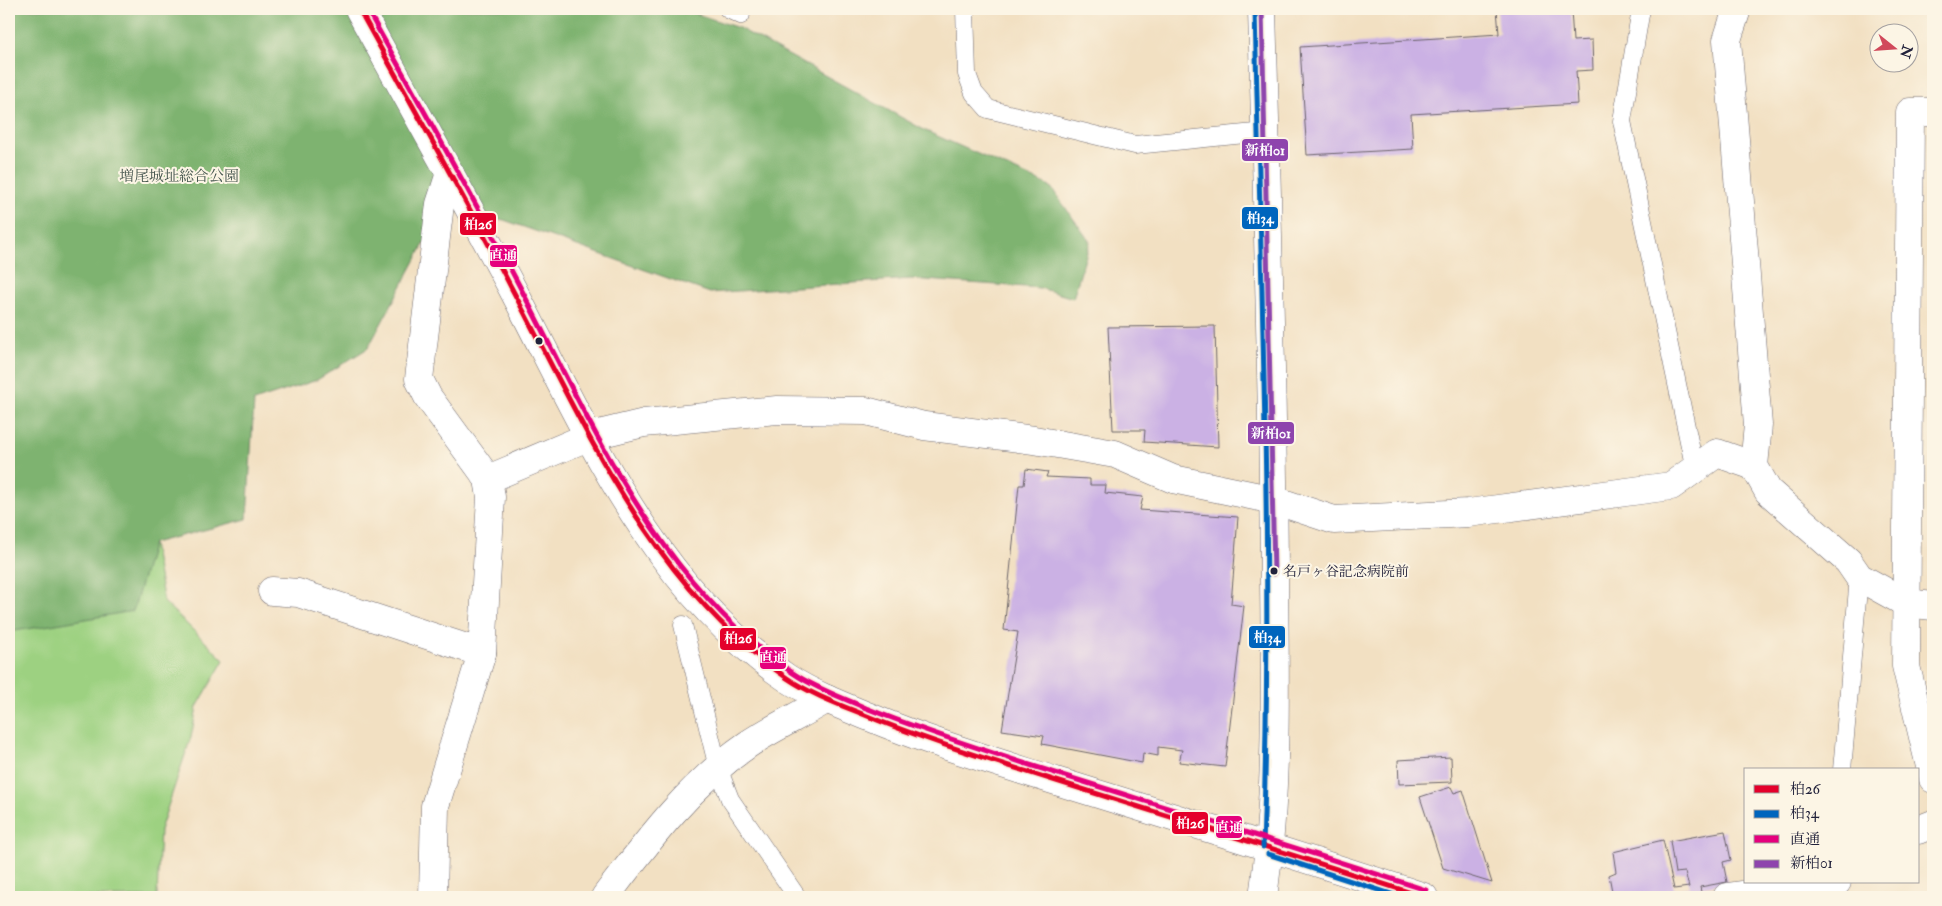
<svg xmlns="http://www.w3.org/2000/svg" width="1942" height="906" font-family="'IM FELL Double Pica','Noto Serif JP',serif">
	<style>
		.green { fill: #9dd181; stroke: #607a5e }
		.forest { fill: #7eb36f; stroke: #506a55 }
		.building { fill: #cbb1e4 }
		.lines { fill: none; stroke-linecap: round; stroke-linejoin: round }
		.service-casing { stroke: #6b646a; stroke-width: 19 }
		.minor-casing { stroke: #6b646a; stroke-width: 29 }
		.tertiary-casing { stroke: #6b646a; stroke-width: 29 }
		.primary-casing { stroke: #6b646a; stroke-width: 29 }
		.service { stroke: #fff; stroke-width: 18 }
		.minor { stroke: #fff; stroke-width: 28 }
		.tertiary { stroke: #fff; stroke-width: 28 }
		.primary { stroke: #fff; stroke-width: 28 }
		.bus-1-casing { stroke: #fcf5e5; stroke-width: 9 }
		.bus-2-casing { stroke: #fcf5e5; stroke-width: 9 }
		.bus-3-casing { stroke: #fcf5e5; stroke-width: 9 }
		.bus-4-casing { stroke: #fcf5e5; stroke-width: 9 }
		.bus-1 { stroke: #e4002b; stroke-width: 5 }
		.bus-2 { stroke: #0065bd; stroke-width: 5 }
		.bus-3 { stroke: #e5007d; stroke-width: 5 }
		.bus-4 { stroke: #8e44ad; stroke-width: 5 }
		.bus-dot { fill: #22223b; stroke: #fcf5e5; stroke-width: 2 }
		.labels { text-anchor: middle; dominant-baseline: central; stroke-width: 4; stroke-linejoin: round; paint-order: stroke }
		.bus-label { font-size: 14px; fill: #22223b; stroke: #fcf5e5; text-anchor: start }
		.park-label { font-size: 15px; fill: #475750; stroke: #fcf5e5 }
		.line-badge { stroke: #fcf5e5; stroke-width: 2 }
		.badge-label { font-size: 14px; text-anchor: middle; font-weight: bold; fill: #fff }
	</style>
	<rect width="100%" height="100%" fill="#fcf5e5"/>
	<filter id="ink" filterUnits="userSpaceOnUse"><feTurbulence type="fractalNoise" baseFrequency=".02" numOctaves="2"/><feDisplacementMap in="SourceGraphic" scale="10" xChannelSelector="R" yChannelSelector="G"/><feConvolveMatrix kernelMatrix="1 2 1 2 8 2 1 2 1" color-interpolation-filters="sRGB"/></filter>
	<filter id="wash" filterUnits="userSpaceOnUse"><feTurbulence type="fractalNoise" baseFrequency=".0096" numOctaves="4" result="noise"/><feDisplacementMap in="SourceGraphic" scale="20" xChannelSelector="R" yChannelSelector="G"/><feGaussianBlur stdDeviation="1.12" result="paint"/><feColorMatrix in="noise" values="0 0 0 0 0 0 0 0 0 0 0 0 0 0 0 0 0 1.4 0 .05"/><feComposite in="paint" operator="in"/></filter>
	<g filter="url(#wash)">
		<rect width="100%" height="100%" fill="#f2e0c2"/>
		<path class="green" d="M9,9L133,439L164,602L224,660L197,707L191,737L160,830L157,897H9Z"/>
		<path class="forest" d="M9,9H682L739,28L926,131L1050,186L1090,242L1073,298L1040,288L911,279L710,293L504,220L443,209L368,348L317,380L254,401L247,519L153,543L133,611L9,632Z"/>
		<g id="blocks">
			<g class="building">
				<path d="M1497,9H1571L1573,41L1592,40L1593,70L1576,71L1578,104L1411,114L1413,149L1307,155L1300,47L1499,34Z"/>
				<path d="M1215,326L1218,447L1144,442L1145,430H1113L1108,327Z"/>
				<rect x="1931" y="343" width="2" height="23"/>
				<path d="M1026,469L1048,472L1046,477L1090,479V485H1106L1105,493L1143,497L1140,510L1238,517L1231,604L1244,606L1225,767L1179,762L1182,750L1158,747V756L1143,753L1142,763L1042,744L1044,736L1002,730L1018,632L1004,630L1019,485H1024Z"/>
				<path d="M1451,757L1452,782L1399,784L1398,760Z"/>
				<path d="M1451,787L1454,793L1463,790L1492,883L1443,868L1420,797Z"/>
				<path d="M1725,831L1731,860L1723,862L1727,882L1700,887L1702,897H1613L1609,875L1616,872L1613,852L1663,840L1674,889L1689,887L1685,872L1675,873L1670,841Z"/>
			</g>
		</g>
	</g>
	<g filter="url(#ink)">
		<use href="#blocks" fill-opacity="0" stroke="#6b646a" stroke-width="1"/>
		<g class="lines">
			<defs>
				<g id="service">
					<path d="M728,9L741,15"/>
					<path d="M965,9L967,74L974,93L988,109L1135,145L1265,132"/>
					<path d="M1641,9L1622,121L1695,470"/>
					<path d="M683,625L718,768L730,799L797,897"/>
					<path d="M1842,770L1859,577"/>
				</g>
				<g id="minor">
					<path d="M1737,9L1727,40L1758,425L1754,466L1768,491L1848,561L1859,577L1906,603L1933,606"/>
					<path d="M1933,112H1910L1906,666L1933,779"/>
					<path d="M488,479L590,436L644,423L777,410L866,411L924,426L1034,440L1115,454L1173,479L1274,500L1334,520L1468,513L1671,486L1717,453L1754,466"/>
					<path d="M272,591L298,593L482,653"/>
					<path d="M1918,830L1933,824"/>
					<path d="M433,897L435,806L482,653L491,497L488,479L428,397L419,379L440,204L450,173"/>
					<path d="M605,897C647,842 689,785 747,745C772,728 801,715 827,699"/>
					<path d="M1727,897L1837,882"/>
				</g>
				<path id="tertiary" d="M1262,9C1267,198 1273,387 1274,576C1275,683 1278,791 1263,897"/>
				<path id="primary" d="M359,9C410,102 462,194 512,288C585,427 652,588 787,678C812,694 840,705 867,716C929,742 993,761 1056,781C1179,819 1302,857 1424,897"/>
			</defs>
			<use href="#service" class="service-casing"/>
			<use href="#minor" class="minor-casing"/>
			<use href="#tertiary" class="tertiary-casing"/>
			<use href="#primary" class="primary-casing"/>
			<use href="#service" class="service"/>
			<use href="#minor" class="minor"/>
			<use href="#tertiary" class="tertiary"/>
			<use href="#primary" class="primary"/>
			<defs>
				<path id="bus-1" d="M359,9C410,102 463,194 512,289C586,429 652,585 787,678C809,693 835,703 860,713C915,736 971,754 1028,772C1160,814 1292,854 1424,897"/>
				<g id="bus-2">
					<path d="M1255,9C1261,288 1273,568 1263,847"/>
					<path d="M1268,854L1400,897"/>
				</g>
				<path id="bus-3" d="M367,9C418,101 471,193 520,287C592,425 658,583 793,673C815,688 841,697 866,708C921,730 977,748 1033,766C1164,807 1296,847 1426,890"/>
				<path id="bus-4" d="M1262,9L1274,574"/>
			</defs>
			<use href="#bus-1" class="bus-1-casing"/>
			<use href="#bus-2" class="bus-2-casing"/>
			<use href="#bus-3" class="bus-3-casing"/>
			<use href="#bus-4" class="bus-4-casing"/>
			<use href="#bus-1" class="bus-1"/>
			<use href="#bus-2" class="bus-2"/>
			<use href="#bus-3" class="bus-3"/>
			<use href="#bus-4" class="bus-4"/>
		</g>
	</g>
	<g class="bus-dot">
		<circle cx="539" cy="341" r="4.5"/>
		<circle cx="1274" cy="571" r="4.5"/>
	</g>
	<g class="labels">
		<g class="bus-label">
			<text x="1283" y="571">名戸ヶ谷記念病院前</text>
		</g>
		<g class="park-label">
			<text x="179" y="176">増尾城址総合公園</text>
		</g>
	</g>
	<g class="line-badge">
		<rect x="1241" y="138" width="48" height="24" rx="5" fill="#8e44ad"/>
		<rect x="1241" y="206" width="38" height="24" rx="5" fill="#0065bd"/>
		<rect x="459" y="212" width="38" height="24" rx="5" fill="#e4002b"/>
		<rect x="489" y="244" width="29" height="24" rx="5" fill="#e5007d"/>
		<rect x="1247" y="421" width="48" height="24" rx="5" fill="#8e44ad"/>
		<rect x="1248" y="625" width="38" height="24" rx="5" fill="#0065bd"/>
		<rect x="719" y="627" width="38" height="24" rx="5" fill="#e4002b"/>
		<rect x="759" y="646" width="28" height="24" rx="5" fill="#e5007d"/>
		<rect x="1171" y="811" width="38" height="24" rx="5" fill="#e4002b"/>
		<rect x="1215" y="815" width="28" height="24" rx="5" fill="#e5007d"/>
	</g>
	<g class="badge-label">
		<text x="1265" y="155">新柏01</text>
		<text x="1260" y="223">柏34</text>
		<text x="478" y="229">柏26</text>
		<text x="503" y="260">直通</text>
		<text x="1271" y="438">新柏01</text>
		<text x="1267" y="642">柏34</text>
		<text x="738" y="643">柏26</text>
		<text x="773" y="662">直通</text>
		<text x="1190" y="828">柏26</text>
		<text x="1229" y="832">直通</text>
	</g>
	<rect width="1942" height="906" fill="none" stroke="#fcf5e5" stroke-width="30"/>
	<rect x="1744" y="768" width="175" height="115" fill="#fcf5e5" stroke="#a5a1a1"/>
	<rect x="1754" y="785" width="25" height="8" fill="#e4002b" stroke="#a5a1a1"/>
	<text x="1790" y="794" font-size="15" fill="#22223b">柏26</text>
	<rect x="1754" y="810" width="25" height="8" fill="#0065bd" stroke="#a5a1a1"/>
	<text x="1790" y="818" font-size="15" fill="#22223b">柏34</text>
	<rect x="1754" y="835" width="25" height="8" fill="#e5007d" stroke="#a5a1a1"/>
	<text x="1790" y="844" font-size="15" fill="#22223b">直通</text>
	<rect x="1754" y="860" width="25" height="8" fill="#8e44ad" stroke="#a5a1a1"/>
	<text x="1790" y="868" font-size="15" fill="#22223b">新柏01</text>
	<g transform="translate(1894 48) rotate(107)"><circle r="24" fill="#fcf5e5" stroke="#a5a1a1"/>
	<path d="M0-4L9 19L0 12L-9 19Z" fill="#d1495b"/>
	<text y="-8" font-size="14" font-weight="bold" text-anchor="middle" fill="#22223b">N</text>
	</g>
</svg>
